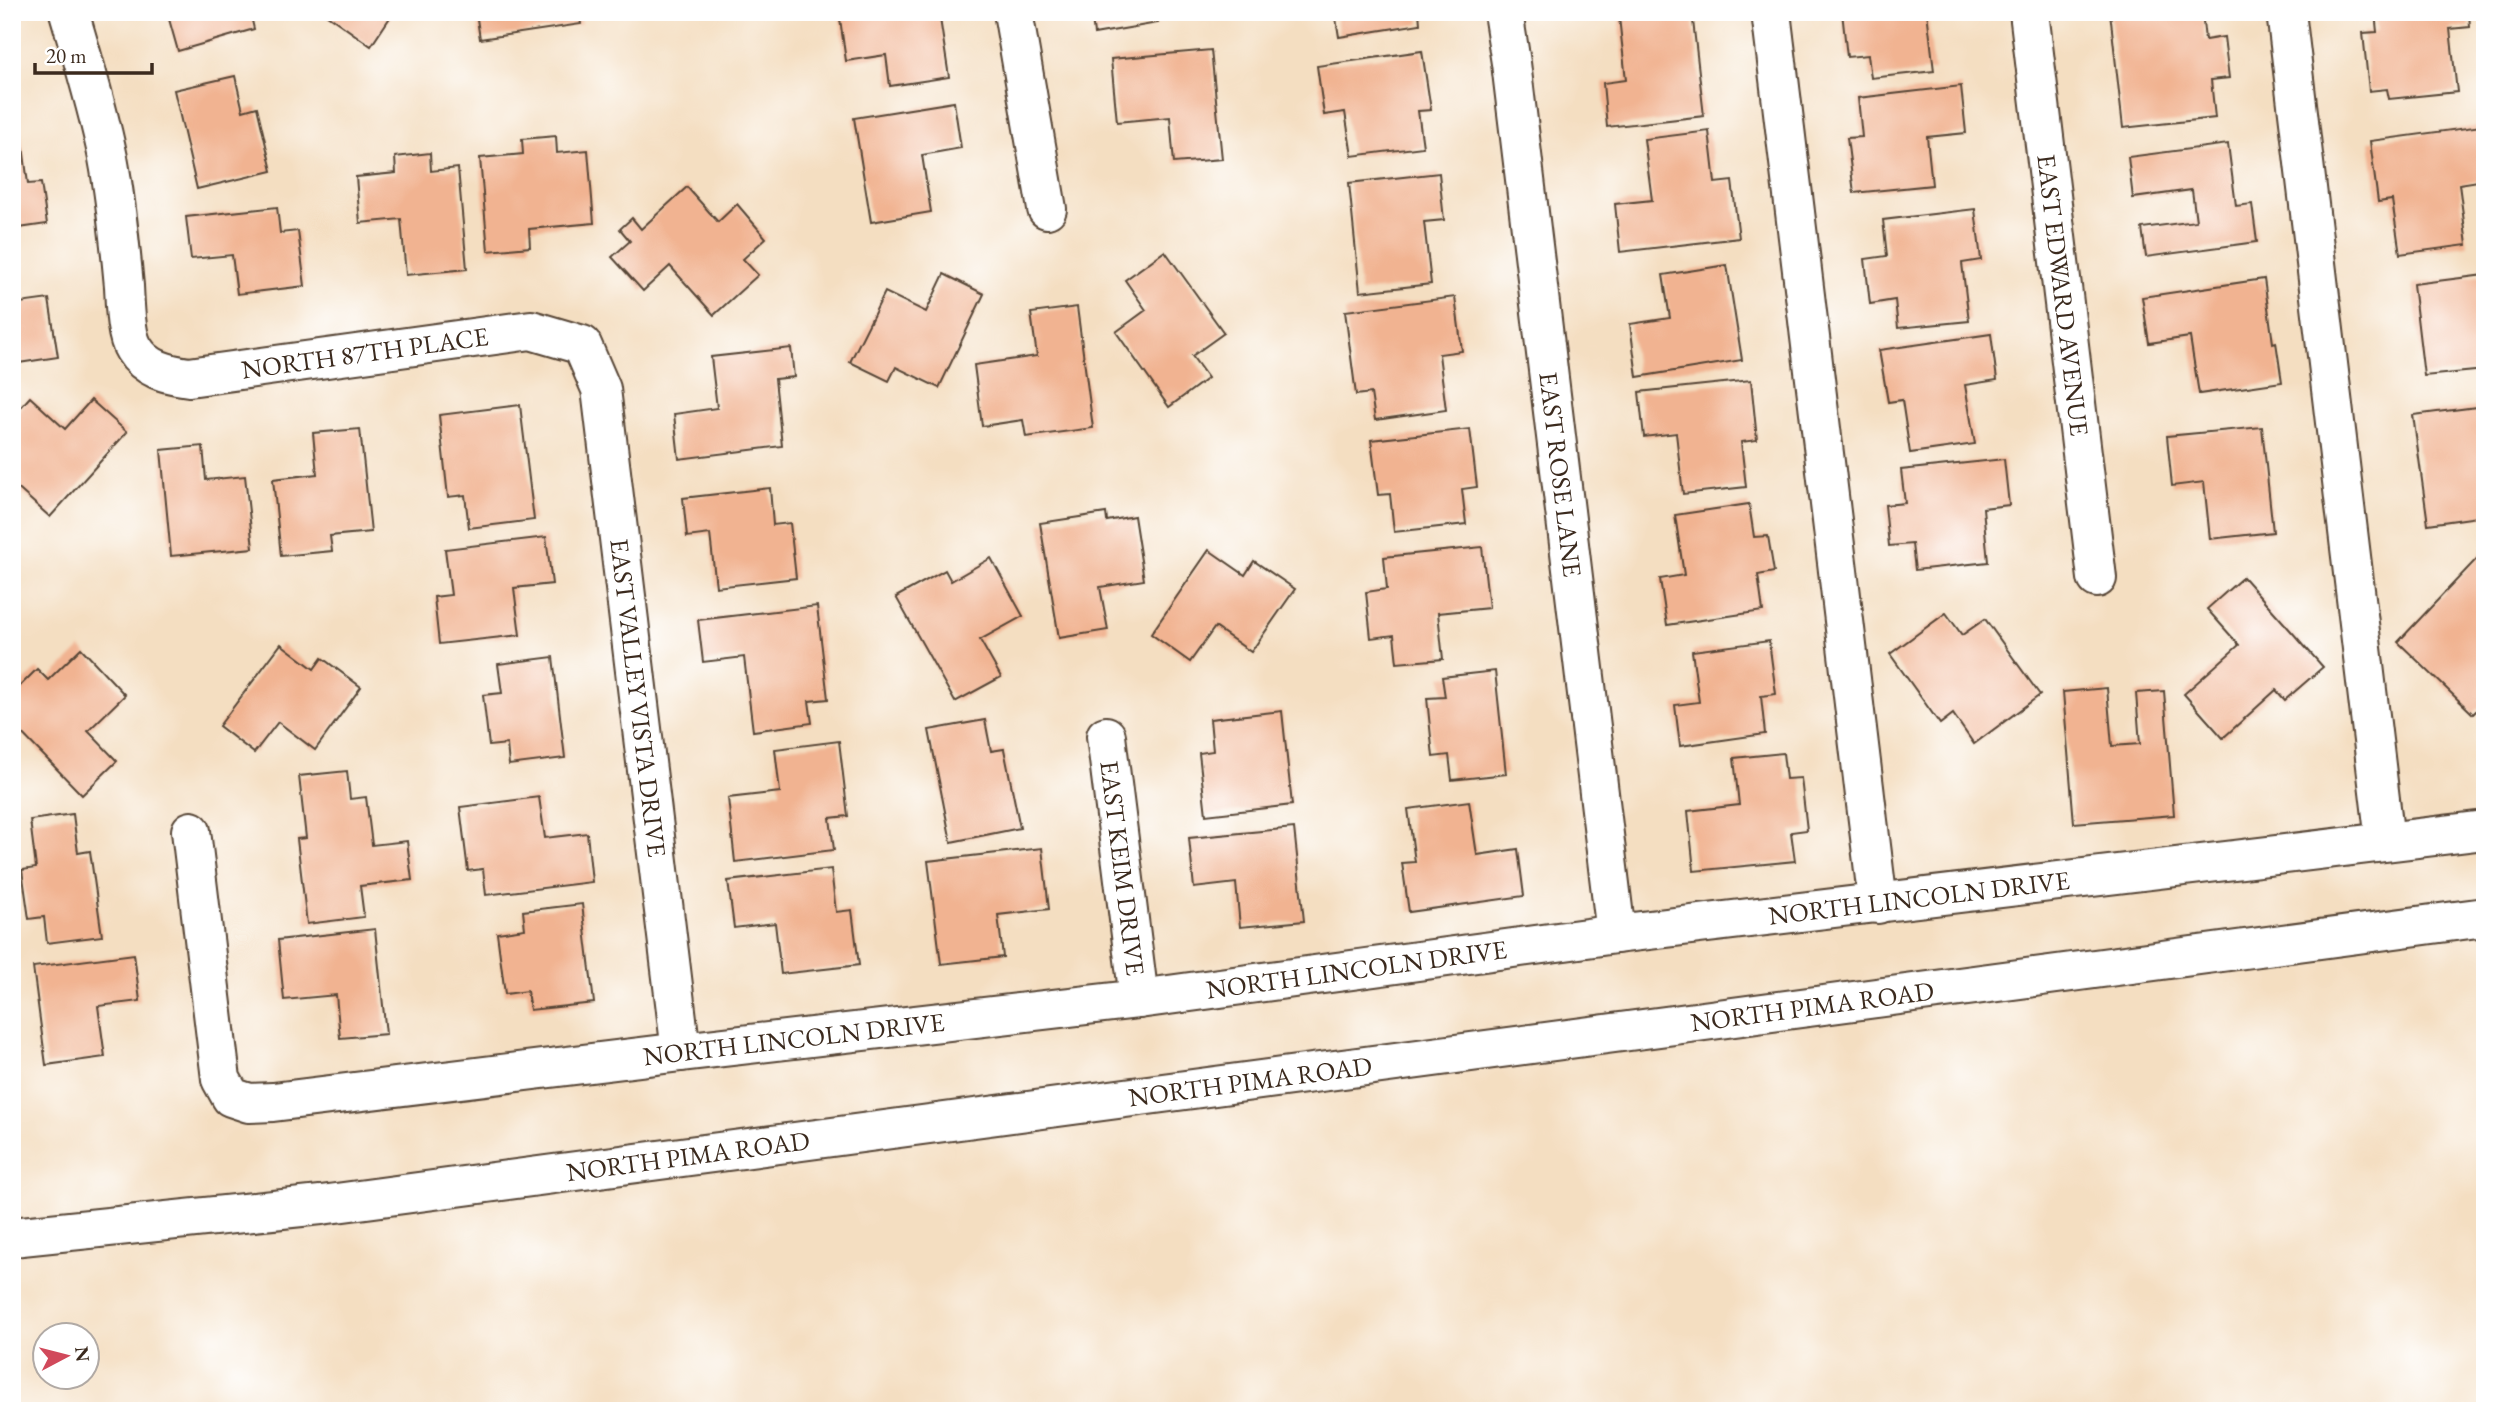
<svg xmlns="http://www.w3.org/2000/svg" width="2497" height="1423" font-family="'EB Garamond',serif">
	<style>
		.building { fill: #f1b391 }
		.lines { fill: none; stroke-linecap: round; stroke-linejoin: round }
		.minor-casing { stroke: #574536; stroke-width: 42 }
		.major-casing { stroke: #574536; stroke-width: 42 }
		.minor { stroke: #fff; stroke-width: 38 }
		.major { stroke: #fff; stroke-width: 38 }
		.labels { text-anchor: middle; dominant-baseline: central; stroke-width: 5; stroke-linejoin: round; paint-order: stroke }
		.street-label { font-size: 26px; fill: #3b2a1e; stroke: #fff }
	</style>
	<rect width="100%" height="100%" fill="#fff"/>
	<filter id="ink" filterUnits="userSpaceOnUse"><feTurbulence type="fractalNoise" baseFrequency=".0143" numOctaves="2"/><feDisplacementMap in="SourceGraphic" scale="14" xChannelSelector="R" yChannelSelector="G"/><feConvolveMatrix kernelMatrix="1 2 1 2 8 2 1 2 1" color-interpolation-filters="sRGB"/></filter>
	<filter id="wash" filterUnits="userSpaceOnUse"><feTurbulence type="fractalNoise" baseFrequency=".00686" numOctaves="4" result="noise"/><feDisplacementMap in="SourceGraphic" scale="28" xChannelSelector="R" yChannelSelector="G"/><feGaussianBlur stdDeviation="1.57" result="paint"/><feColorMatrix in="noise" values="0 0 0 0 0 0 0 0 0 0 0 0 0 0 0 0 0 1.4 0 .05"/><feComposite in="paint" operator="in"/></filter>
	<g filter="url(#wash)">
		<rect width="100%" height="100%" fill="#f4dec1"/>
		<g id="blocks">
			<g class="building">
				<path d="M167,12H250L254,29L178,51Z"/>
				<path d="M323,12H392L393,13L371,46Z"/>
				<path d="M476,12H579L581,24L480,39Z"/>
				<path d="M839,12H939L949,77L890,86L886,55L846,61Z"/>
				<path d="M1091,12H1156L1158,23L1094,34Z"/>
				<path d="M1335,12H1419L1420,24L1339,37Z"/>
				<path d="M1659,12H1692L1704,116L1607,127L1603,83L1626,80L1619,17Z"/>
				<path d="M1842,12H1927L1934,71L1871,78L1868,55L1847,57Z"/>
				<path d="M2110,12H2202L2205,40L2224,37L2229,78L2211,80L2215,118L2123,128Z"/>
				<path d="M2375,12H2469L2470,27L2450,29L2457,92L2389,99L2387,89L2369,91L2363,33L2377,32Z"/>
				<path d="M1211,50L1222,159L1174,163L1170,117L1117,122L1111,59Z"/>
				<path d="M1422,51L1431,110L1418,111L1423,147L1352,156L1345,112L1324,115L1317,66Z"/>
				<path d="M235,76L243,111L257,107L272,171L197,189L174,90Z"/>
				<path d="M1961,86L1966,133L1927,137L1932,185L1854,193L1847,138L1862,137L1858,98Z"/>
				<path d="M954,102L961,148L922,155L931,212L871,222L854,118Z"/>
				<path d="M19,116L28,184L41,183L47,224L12,229V117Z"/>
				<path d="M2481,126L2485,154V180L2459,184L2467,245L2400,254L2392,200L2378,202L2370,141Z"/>
				<path d="M1709,131L1715,183L1732,181L1739,238L1620,252L1615,204L1652,200L1644,139Z"/>
				<path d="M556,136L557,153L588,150L594,223L529,229L530,247L488,251L480,158L523,154L522,139Z"/>
				<path d="M2228,144L2236,206L2252,204L2257,242L2146,257L2142,228L2196,221L2192,190L2133,198L2128,157Z"/>
				<path d="M430,153L431,171L458,168L467,269L406,275L401,219L360,223L356,177L396,173L395,157Z"/>
				<path d="M1439,173L1444,220L1424,222L1431,284L1360,292L1349,183Z"/>
				<path d="M687,187L718,222L737,204L766,238L743,259L758,275L714,315L670,266L643,291L612,257L630,241L620,229L632,218L641,229Z"/>
				<path d="M277,207L280,233L298,231L305,286L237,294L232,255L191,259L186,217Z"/>
				<path d="M1975,209L1981,260L1962,263L1969,321L1898,328L1895,300L1870,304L1865,259L1887,256L1883,220Z"/>
				<path d="M1165,251L1224,333L1192,356L1208,378L1169,407L1116,332L1146,310L1125,280Z"/>
				<path d="M1727,265L1742,360L1637,377L1630,324L1670,318L1663,275Z"/>
				<path d="M944,274L984,294L939,388L896,367L889,381L850,362L885,292L926,312Z"/>
				<path d="M2485,275V370L2424,376L2413,284Z"/>
				<path d="M2264,279L2273,343L2276,342L2282,382L2199,394L2190,337L2149,343L2142,297Z"/>
				<path d="M1455,297L1462,351L1439,354L1446,410L1375,420L1371,393L1356,395L1345,311Z"/>
				<path d="M49,299L58,357L12,364V304Z"/>
				<path d="M1077,307L1093,428L1026,437L1023,420L982,426L974,365L1037,356L1031,313Z"/>
				<path d="M1991,334L1997,380L1965,385L1975,444L1910,453L1902,400L1888,402L1879,350Z"/>
				<path d="M791,348L794,377L775,379L782,446L679,459L674,414L717,408L711,357Z"/>
				<path d="M1751,380L1757,440L1741,442L1746,487L1683,494L1676,433L1644,437L1639,392Z"/>
				<path d="M30,397L65,429L91,400L127,432L50,517L12,483V417Z"/>
				<path d="M520,405L534,520L469,528L465,495L448,497L439,415Z"/>
				<path d="M2485,406V453L2480,454L2485,487V516L2428,524L2413,415Z"/>
				<path d="M2262,427L2273,532L2210,539L2204,482L2172,486L2167,436Z"/>
				<path d="M360,429L371,532L330,536L332,551L281,556L273,479L317,474L313,433Z"/>
				<path d="M1470,429L1477,487L1462,489L1466,524L1394,532L1390,494L1378,495L1371,440Z"/>
				<path d="M203,446L206,480L245,476L253,548L171,556L161,450Z"/>
				<path d="M2004,459L2009,505L1983,508L1988,562L1915,570L1912,544L1889,546L1885,505L1905,503L1901,470Z"/>
				<path d="M770,488L773,525L790,523L796,578L716,587L710,534L687,537L683,498Z"/>
				<path d="M1749,504L1754,537L1768,536L1774,572L1758,575L1763,611L1667,625L1660,579L1684,575L1675,515Z"/>
				<path d="M1106,513L1107,521L1134,516L1144,580L1100,587L1108,630L1059,638L1040,523Z"/>
				<path d="M546,537L552,584L514,588L520,635L439,644L434,597L451,595L445,549Z"/>
				<path d="M1482,547L1489,608L1438,613L1443,659L1397,663L1394,635L1371,638L1366,592L1387,589L1384,557Z"/>
				<path d="M1209,550L1245,575L1254,561L1295,589L1251,652L1215,627L1190,662L1151,634Z"/>
				<path d="M2485,550V702L2473,714L2398,642Z"/>
				<path d="M991,558L1023,616L980,640L1001,677L955,702L896,597L945,570L951,581Z"/>
				<path d="M2243,577L2323,667L2285,700L2276,690L2223,738L2184,694L2239,645L2207,609Z"/>
				<path d="M817,606L828,699L809,701L812,723L753,731L744,657L703,662L698,620Z"/>
				<path d="M1946,613L1962,635L1985,619L2040,695L1974,744L1953,714L1940,724L1890,654Z"/>
				<path d="M1769,641L1776,694L1761,696L1765,734L1680,746L1675,705L1699,702L1692,651Z"/>
				<path d="M281,644L314,669L322,658L361,687L315,750L278,722L254,753L219,726Z"/>
				<path d="M81,648L125,695L88,731L117,761L82,795L12,723V694L37,669L48,680Z"/>
				<path d="M553,657L565,758L509,765L507,744L489,746L483,695L502,693L498,664Z"/>
				<path d="M1495,671L1506,774L1452,780L1449,755L1433,757L1427,698L1445,697L1442,677Z"/>
				<path d="M2107,688L2112,746L2140,744L2136,693L2164,691L2174,815L2074,823L2063,692Z"/>
				<path d="M1282,711L1292,805L1206,815L1199,753L1213,751L1210,719Z"/>
				<path d="M985,720L991,751L1004,749L1020,828L951,842L929,730Z"/>
				<path d="M839,741L848,816L830,818L834,850L735,862L728,798L780,792L775,749Z"/>
				<path d="M1783,753L1786,779L1801,778L1807,830L1791,832L1795,861L1694,871L1688,811L1739,805L1734,758Z"/>
				<path d="M347,771L350,799L366,797L372,845L407,841L412,880L360,886L364,917L307,924L297,839L306,838L299,776Z"/>
				<path d="M539,797L545,838L587,833L592,882L486,895L483,869L468,871L460,807Z"/>
				<path d="M1469,801L1477,855L1518,849L1524,896L1409,912L1402,863L1415,862L1408,809Z"/>
				<path d="M73,814L78,853L90,851L102,936L47,943L44,917L29,919L22,870L36,868L30,820Z"/>
				<path d="M1294,828L1304,921L1240,927L1236,883L1194,888L1189,838Z"/>
				<path d="M1042,848L1049,909L998,915L1003,957L941,964L928,861Z"/>
				<path d="M831,869L836,912L852,910L859,965L781,974L775,923L734,928L728,881Z"/>
				<path d="M582,904L594,1003L530,1010L527,991L505,994L497,933L525,929L523,911Z"/>
				<path d="M375,929L386,1034L340,1038L336,995L284,1000L278,940Z"/>
				<path d="M134,954L140,1001L98,1006L105,1057L46,1065L33,967Z"/>
			</g>
		</g>
	</g>
	<g filter="url(#ink)">
		<use href="#blocks" fill-opacity="0" stroke="#574536" stroke-width="2"/>
		<g class="lines">
			<defs>
				<g id="minor">
					<path id="s1" d="M69,12C83,60 98,108 108,158C116,200 120,243 124,286C125,303 125,335 134,349C146,369 167,374 189,377L531,330L582,345L601,389L681,1052"/>
					<path d="M1013,12L1047,209"/>
					<path id="s2" d="M1503,12L1511,63L1616,934"/>
					<path d="M1771,12L1878,904"/>
					<path id="s3" d="M2029,12L2097,578"/>
					<path d="M2286,12L2385,841"/>
					<path id="s4" d="M1106,736L1139,999"/>
					<path id="s5" d="M191,831L221,1079L231,1097L249,1103L273,1102L681,1052L1139,999L1616,934L2485,830"/>
				</g>
				<g id="major">
					<path id="s6" d="M12,1237L321,1205L2485,917"/>
				</g>
			</defs>
			<use href="#minor" class="minor-casing"/>
			<use href="#major" class="major-casing"/>
			<use href="#minor" class="minor"/>
			<use href="#major" class="major"/>
		</g>
	</g>
	<g class="labels">
		<g class="street-label">
			<text stroke="none"><textPath href="#s3" startOffset="285">EAST EDWARD AVENUE</textPath></text>
			<text stroke="none"><textPath href="#s1" startOffset="586">NORTH 87TH PLACE</textPath></text>
			<text stroke="none"><textPath href="#s2" startOffset="466">EAST ROSE LANE</textPath></text>
			<text stroke="none"><textPath href="#s1" startOffset="1166">EAST VALLEY VISTA DRIVE</textPath></text>
			<text stroke="none"><textPath href="#s4" startOffset="133">EAST KEIM DRIVE</textPath></text>
			<text stroke="none"><textPath href="#s5" startOffset="1972">NORTH LINCOLN DRIVE</textPath></text>
			<text stroke="none"><textPath href="#s5" startOffset="1405">NORTH LINCOLN DRIVE</textPath></text>
			<text stroke="none"><textPath href="#s6" startOffset="1815">NORTH PIMA ROAD</textPath></text>
			<text stroke="none"><textPath href="#s5" startOffset="838">NORTH LINCOLN DRIVE</textPath></text>
			<text stroke="none"><textPath href="#s6" startOffset="1248">NORTH PIMA ROAD</textPath></text>
			<text stroke="none"><textPath href="#s6" startOffset="681">NORTH PIMA ROAD</textPath></text>
		</g>
	</g>
	<rect width="2497" height="1423" fill="none" stroke="#fff" stroke-width="42"/>
	<g transform="translate(66 1356) rotate(83)"><circle r="33" fill="#ffffff" stroke="#b1aaa5" stroke-width="2"/>
	<path d="M0-5L12 26L0 18L-12 26Z" fill="#d1495b"/>
	<text y="-10" font-size="19" font-weight="bold" text-anchor="middle" fill="#3b2a1e">N</text>
	</g>
	<path d="M35 63v10h117v-10" fill="none" stroke="#3b2a1e" stroke-width="3.5"/>
	<text x="46" y="63" font-size="21" fill="#3b2a1e" stroke="#ffffff" stroke-width="5" paint-order="stroke">20 m</text>
</svg>
